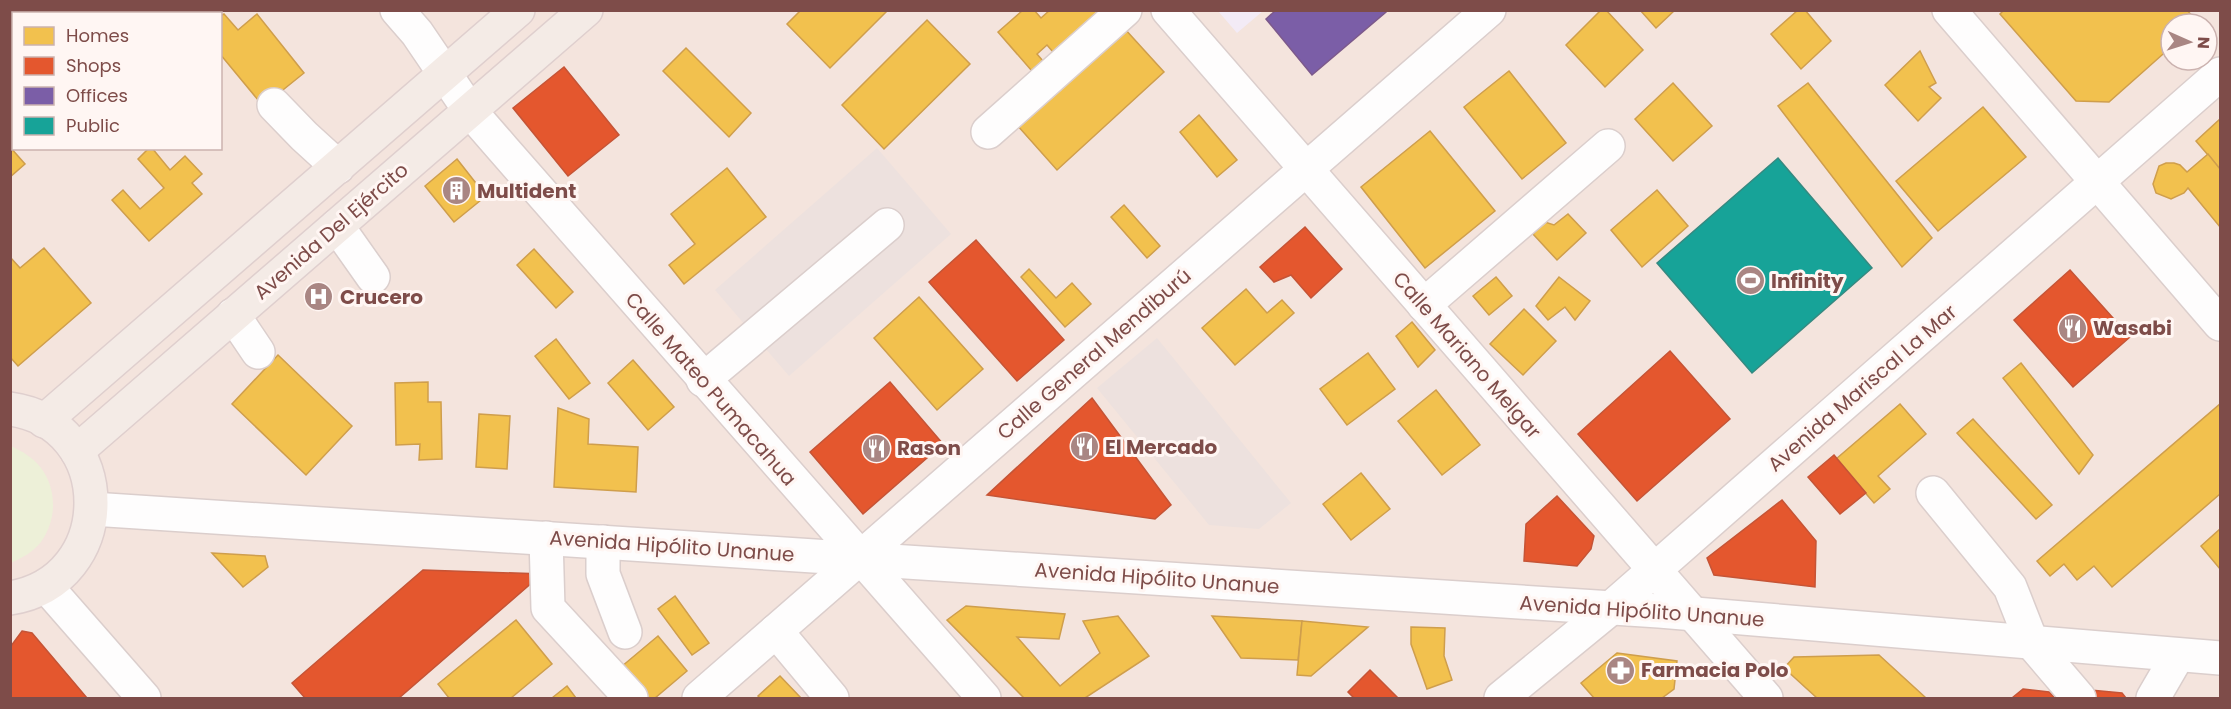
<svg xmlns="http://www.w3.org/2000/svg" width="2231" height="709" font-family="Poppins,sans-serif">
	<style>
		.residential { fill: #f4e4dd; fill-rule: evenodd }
		.industrial { fill: #ede1de }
		.education { fill: #f3ebf6 }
		.green { fill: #edf0d8 }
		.homes { fill: #f2c14e; stroke: #cf9e4c; stroke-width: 1.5 }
		.shops { fill: #e4572e; stroke: #c55436; stroke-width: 1.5 }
		.offices { fill: #7b5ea7; stroke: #7c598b; stroke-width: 1.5 }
		.public { fill: #17a398; stroke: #368980; stroke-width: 1.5 }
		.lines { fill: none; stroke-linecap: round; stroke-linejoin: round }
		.minor-casing { stroke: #dbcecc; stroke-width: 36 }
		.major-casing { stroke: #dfcfce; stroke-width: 36 }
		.minor { stroke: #fefdfd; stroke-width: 33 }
		.major { stroke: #f4ebe6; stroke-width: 33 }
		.labels { text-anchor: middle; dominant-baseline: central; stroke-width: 6; stroke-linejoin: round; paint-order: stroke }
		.poi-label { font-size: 20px; font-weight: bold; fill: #7e4c49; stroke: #fff6f3; text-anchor: start }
		.street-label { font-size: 20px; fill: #7e4c49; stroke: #fff6f3 }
	</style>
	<rect width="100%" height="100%" fill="#faf2ef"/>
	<path class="residential" d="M11,11H2220V698H11ZM14,14H220V148H14ZM2171,24H2207V60H2171Z"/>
	<g class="industrial">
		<path d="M877,148L951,234L789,376L715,290Z"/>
		<path d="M1157,338L1291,503L1259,529L1209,525L1097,388Z"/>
	</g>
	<path class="education" d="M1218,11H1263L1237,33Z"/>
	<path class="green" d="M11,446C16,449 22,451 27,455C56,474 61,514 41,542C33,552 22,558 11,563Z"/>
	<g class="homes">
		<path d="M62,10H143L138,14H64Z"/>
		<path d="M801,10H888L830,68L787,24Z"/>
		<path d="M1023,10H1034L1041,18L1050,10H1103L1060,60L1047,45L1037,54L1049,68L1038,78L998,32Z"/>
		<path d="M1601,10H1606L1643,50L1605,87L1566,45Z"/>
		<path d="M1640,10H1675L1656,28Z"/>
		<path d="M1798,10H1805L1831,41L1801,69L1771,34Z"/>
		<path d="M2004,10H2187L2198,23L2171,24V47L2109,102L2076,101L2000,14Z"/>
		<path d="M224,14L238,30L257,14L304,73L263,106L220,54V16Z"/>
		<path d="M927,20L970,64L884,149L842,105Z"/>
		<path d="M1124,28L1164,72L1057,170L1017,125Z"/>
		<path d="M686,48L751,113L729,137L663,71Z"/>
		<path d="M1920,51L1936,83L1929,87L1941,98L1918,121L1885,85Z"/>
		<path d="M1509,71L1566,143L1522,179L1464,107Z"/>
		<path d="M1673,83L1712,126L1673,161L1635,119Z"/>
		<path d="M1808,83L1932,238L1902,267L1778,106Z"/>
		<path d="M1983,107L2026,157L1938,231L1896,181Z"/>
		<path d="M1199,115L1237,160L1217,177L1180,132Z"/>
		<path d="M2220,119V169L2196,141Z"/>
		<path d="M1430,131L1495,211L1425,268L1361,187Z"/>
		<path d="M10,147L25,164L10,177Z"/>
		<path d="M149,148H152L170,170L185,156L202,174L192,183L202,194L149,241L112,200L123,190L140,209L164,188L138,159Z"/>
		<path d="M2208,154L2220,169V227L2188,188L2184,193L2171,199L2156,193L2153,184L2159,166L2166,163H2174L2180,165L2187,172Z"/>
		<path d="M457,159L486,196L454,222L425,186Z"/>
		<path d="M727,168L766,217L684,284L669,265L695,244L671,214Z"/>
		<path d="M1657,190L1688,226L1642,267L1611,230Z"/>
		<path d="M1124,205L1160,246L1147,258L1111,217Z"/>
		<path d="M1568,214L1586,233L1557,260L1533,234L1545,222L1554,225Z"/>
		<path d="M44,248L91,303L18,366L10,357V257L20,268Z"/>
		<path d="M534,249L573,292L556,308L517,265Z"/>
		<path d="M1029,269L1056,298L1072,283L1091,304L1065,327L1021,277Z"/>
		<path d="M1496,277L1512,296L1489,315L1473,296Z"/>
		<path d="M1559,277L1590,301L1575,320L1565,307L1548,320L1536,306Z"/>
		<path d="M1246,289L1267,313L1282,300L1294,313L1235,365L1202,328Z"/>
		<path d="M919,297L983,369L937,410L874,338Z"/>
		<path d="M1524,309L1556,341L1523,375L1490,344Z"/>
		<path d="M1412,322L1435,350L1418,367L1396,336Z"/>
		<path d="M556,339L590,383L569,399L535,356Z"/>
		<path d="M1368,353L1395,389L1347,425L1320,389Z"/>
		<path d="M278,355L352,426L306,475L232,404Z"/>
		<path d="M633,360L674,407L648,430L608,383Z"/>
		<path d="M2021,363L2093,455L2079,474L2003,378Z"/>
		<path d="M428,382V402H441L442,459L419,460L420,444L396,445L395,383Z"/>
		<path d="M1436,390L1480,445L1442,475L1398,421Z"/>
		<path d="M1900,404L1926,434L1878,476L1890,489L1874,503L1836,459Z"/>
		<path d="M2220,404V494L2112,587L2094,566L2077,580L2064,564L2050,576L2037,561Z"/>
		<path d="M558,408L589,419L588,444L638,447L636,492L554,487Z"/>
		<path d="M479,414L510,416L507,469L476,467Z"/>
		<path d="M1973,419L2052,505L2036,519L1957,433Z"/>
		<path d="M1361,473L1390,509L1351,540L1323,504Z"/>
		<path d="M2220,529V569L2201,546Z"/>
		<path d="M212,553L265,556L268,567L243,587Z"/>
		<path d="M675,596L709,643L692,655L658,609Z"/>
		<path d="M966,606L1065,614L1059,639L1017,637L1060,686L1100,653L1083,621L1118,616L1149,656L1085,698H1024L947,620Z"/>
		<path d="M1212,616L1302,621L1298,660L1241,658Z"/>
		<path d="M516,620L552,664L511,698H449L438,684Z"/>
		<path d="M1302,621L1368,627L1311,676L1297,675Z"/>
		<path d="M1411,627L1445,628L1444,656L1452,680L1427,689L1411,644Z"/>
		<path d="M658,636L687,671L655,698H648L621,667Z"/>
		<path d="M1617,653L1677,661L1674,689L1662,698H1594L1581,683Z"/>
		<path d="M1879,655L1926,698H1817L1784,668L1794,657Z"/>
		<path d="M780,676L801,698H760L758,696Z"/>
		<path d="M567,686L576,698H552Z"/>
	</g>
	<g class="shops">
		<path d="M564,67L619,135L568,176L513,108Z"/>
		<path d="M1305,227L1342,269L1311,298L1291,275L1274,282L1260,267Z"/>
		<path d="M976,240L1064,340L1017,381L929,282Z"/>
		<path d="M2070,270L2130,337L2073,387L2014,320Z"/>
		<path d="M1670,351L1730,419L1637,501L1578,434Z"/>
		<path d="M890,382L943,444L863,514L810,452Z"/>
		<path d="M1092,398L1171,505L1155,519L987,495Z"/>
		<path d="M1834,455L1866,493L1840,514L1808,477Z"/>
		<path d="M1557,496L1594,536L1591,549L1577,566L1524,561L1526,524Z"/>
		<path d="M1782,500L1816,541L1815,587L1714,575L1707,558Z"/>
		<path d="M423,570L542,574L399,698H305L292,683Z"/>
		<path d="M22,631L32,633L87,698H10L11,646Z"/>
		<path d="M1370,670L1398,698H1354L1348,692Z"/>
		<path d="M2023,689L2049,692L2055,698H2012Z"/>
		<path d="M2090,690L2122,693L2126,698H2080Z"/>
	</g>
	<path class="offices" d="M1276,10H1385L1386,12L1312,75L1266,19Z"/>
	<path class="public" d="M1778,158L1872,268L1752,373L1657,263Z"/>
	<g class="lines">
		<defs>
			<g id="minor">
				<path d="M397,10L417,33L470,111L503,149L984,698"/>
				<path d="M1168,10L1766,698"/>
				<path d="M1949,10L2220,324"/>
				<path d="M274,105L304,136L338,167"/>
				<path d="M988,132L1125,10"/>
				<path d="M337,226L373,277"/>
				<path d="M1424,305L1608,146"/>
				<path d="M233,315L258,352"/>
				<path d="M703,380L887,225"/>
				<path d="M1933,493L2010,587L2032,643L2079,698"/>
				<path d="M92,509L1659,611L2220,658"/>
				<path d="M546,538L548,608L631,698"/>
				<path d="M603,542V574L625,632"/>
				<path d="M46,586L144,698"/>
				<path d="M776,631L832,698"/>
				<path d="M699,698L1489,10"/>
				<path d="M1501,698L1611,608L2220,74"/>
				<path d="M2153,698L2178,655"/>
			</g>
			<g id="major">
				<path d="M10,409C118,424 118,581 10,598"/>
				<path d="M44,421L518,10"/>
				<path d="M77,451L586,10"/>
			</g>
		</defs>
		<use href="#minor" class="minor-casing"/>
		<use href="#major" class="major-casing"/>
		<use href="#minor" class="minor"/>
		<use href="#major" class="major"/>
	</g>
	<defs>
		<symbol id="building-disc" viewBox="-11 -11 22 22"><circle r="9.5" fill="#a98683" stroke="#fff6f3"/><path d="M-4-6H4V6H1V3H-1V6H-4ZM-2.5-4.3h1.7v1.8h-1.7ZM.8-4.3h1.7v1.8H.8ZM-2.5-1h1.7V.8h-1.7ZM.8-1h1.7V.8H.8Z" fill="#fff"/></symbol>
		<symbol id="stadium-disc" viewBox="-11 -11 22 22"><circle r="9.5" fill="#a98683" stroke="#fff6f3"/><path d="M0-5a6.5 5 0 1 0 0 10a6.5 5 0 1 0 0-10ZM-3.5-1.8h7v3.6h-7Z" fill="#fff"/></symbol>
		<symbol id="hospital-disc" viewBox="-11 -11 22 22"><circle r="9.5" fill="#a98683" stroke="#fff6f3"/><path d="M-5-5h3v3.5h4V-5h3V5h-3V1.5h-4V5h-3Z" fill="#fff"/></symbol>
		<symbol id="restaurant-disc" viewBox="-11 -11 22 22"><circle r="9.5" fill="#a98683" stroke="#fff6f3"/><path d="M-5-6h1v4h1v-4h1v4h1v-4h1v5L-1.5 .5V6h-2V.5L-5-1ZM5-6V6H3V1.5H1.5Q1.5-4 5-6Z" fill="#fff"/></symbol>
		<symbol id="pharmacy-disc" viewBox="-11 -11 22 22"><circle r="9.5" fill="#a98683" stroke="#fff6f3"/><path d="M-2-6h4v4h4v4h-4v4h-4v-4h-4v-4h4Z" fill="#fff"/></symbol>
	</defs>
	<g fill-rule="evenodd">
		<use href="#building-disc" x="440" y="174" width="33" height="33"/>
		<use href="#stadium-disc" x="1734" y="264" width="33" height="33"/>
		<use href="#hospital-disc" x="302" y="280" width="33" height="33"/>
		<use href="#restaurant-disc" x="2056" y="312" width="33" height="33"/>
		<use href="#restaurant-disc" x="1068" y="430" width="33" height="33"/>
		<use href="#restaurant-disc" x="860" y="432" width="33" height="33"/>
		<use href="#pharmacy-disc" x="1604" y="654" width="33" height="33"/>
	</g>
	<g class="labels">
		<g class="poi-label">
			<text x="477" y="191">Multident</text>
			<text x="1771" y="281">Infinity</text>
			<text x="340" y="297">Crucero</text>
			<text x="2093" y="328">Wasabi</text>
			<text x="1105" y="447">El Mercado</text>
			<text x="897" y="448">Rason</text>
			<text x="1641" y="670">Farmacia Polo</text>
		</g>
		<g class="street-label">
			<text transform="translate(331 231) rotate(-41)">Avenida Del Ejército</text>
			<text transform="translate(1094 354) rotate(-41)">Calle General Mendiburú</text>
			<text transform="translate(1467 355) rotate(49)">Calle Mariano Melgar</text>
			<text transform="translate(1862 388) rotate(-41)">Avenida Mariscal La Mar</text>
			<text transform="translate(711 389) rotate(49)">Calle Mateo Pumacahua</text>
			<text transform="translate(672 546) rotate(4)">Avenida Hipólito Unanue</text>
			<text transform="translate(1157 578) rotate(4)">Avenida Hipólito Unanue</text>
			<text transform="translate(1642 611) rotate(4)">Avenida Hipólito Unanue</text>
		</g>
	</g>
	<rect width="2231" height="709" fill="none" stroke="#7e4c49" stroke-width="24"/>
	<rect x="12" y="12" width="210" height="138" fill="#fff6f3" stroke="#cbb2af" stroke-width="1.5"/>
	<rect x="24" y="27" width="30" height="18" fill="#f2c14e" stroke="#cbb2af" stroke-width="1.5"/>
	<text x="66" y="42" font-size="18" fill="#7e4c49">Homes</text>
	<rect x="24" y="57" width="30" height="18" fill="#e4572e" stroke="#cbb2af" stroke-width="1.5"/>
	<text x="66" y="72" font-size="18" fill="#7e4c49">Shops</text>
	<rect x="24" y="87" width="30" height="18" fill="#7b5ea7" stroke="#cbb2af" stroke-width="1.5"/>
	<text x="66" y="102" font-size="18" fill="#7e4c49">Offices</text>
	<rect x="24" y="117" width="30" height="18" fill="#17a398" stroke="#cbb2af" stroke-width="1.5"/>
	<text x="66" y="132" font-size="18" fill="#7e4c49">Public</text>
	<g transform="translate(2189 42) rotate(93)"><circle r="28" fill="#fff6f3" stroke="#cbb2af" stroke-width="1.5"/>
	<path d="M0-4.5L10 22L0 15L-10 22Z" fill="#a98683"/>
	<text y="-9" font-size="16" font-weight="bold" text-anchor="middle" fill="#7e4c49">N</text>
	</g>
</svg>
